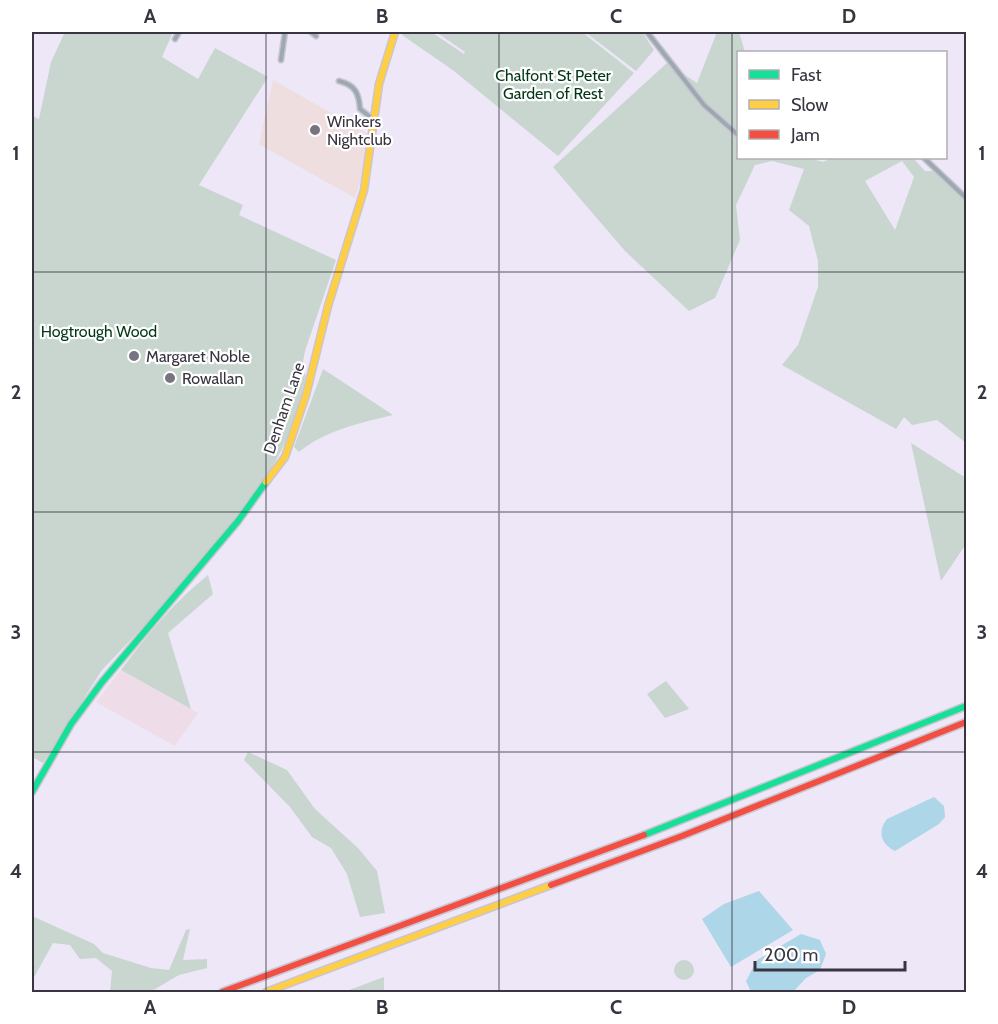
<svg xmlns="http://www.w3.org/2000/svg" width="998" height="1024" font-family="Cabin,sans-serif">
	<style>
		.commercial { fill: #eedee0 }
		.industrial { fill: #eedde8 }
		.green { fill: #c9d6d0; fill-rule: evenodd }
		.water { fill: #add6e8 }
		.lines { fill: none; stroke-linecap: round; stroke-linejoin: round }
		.street-casing { stroke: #cac5d1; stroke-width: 7 }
		.fast-casing { stroke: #cac5d1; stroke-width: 9 }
		.slow-casing { stroke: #cac5d1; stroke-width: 9 }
		.jam-casing { stroke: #cac5d1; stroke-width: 9 }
		.street { stroke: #9da9b0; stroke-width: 4 }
		.fast { stroke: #16e098; stroke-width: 6 }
		.slow { stroke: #ffcf43; stroke-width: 6 }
		.jam { stroke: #f24e42; stroke-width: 6 }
		.grid { fill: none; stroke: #393540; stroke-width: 1.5; stroke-opacity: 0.55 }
		.poi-dot { fill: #787380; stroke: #fff; stroke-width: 2 }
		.labels { text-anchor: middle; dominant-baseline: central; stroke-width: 4.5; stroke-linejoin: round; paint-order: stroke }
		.park-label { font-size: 16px; fill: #023716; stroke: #fff }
		.poi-label { font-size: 16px; fill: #393540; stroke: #fff; text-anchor: start }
		.street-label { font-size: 16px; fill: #393540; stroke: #fff }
		.neatline { fill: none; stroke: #393540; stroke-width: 2 }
		.grid-label { font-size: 20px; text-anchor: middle; font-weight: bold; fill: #393540 }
	</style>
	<rect width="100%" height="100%" fill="#ede7f7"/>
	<path class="commercial" d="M273,80L368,134L362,176L355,198L259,144Z"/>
	<path class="industrial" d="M121,670L198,713L175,746L96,702Z"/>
	<g class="green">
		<path d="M65,32H173L162,57L198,79L215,48L268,77L199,185L243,205L239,215L336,260L305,351L301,372L306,375C294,432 280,460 245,506L247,512L184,584L102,670L43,763L32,757V116L39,119L51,62Z"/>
		<path d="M404,32H431L464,54L465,52L436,32H582L634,73L558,156L454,71L402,35Z"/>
		<path d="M585,32H642L654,50L636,71Z"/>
		<path d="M717,32H739L745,52H738V158H809L823,162L831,158H913L925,171H935L966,197V443L937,420L912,425L904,417L896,429L782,365L798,345L818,287V261L809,226L789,210L804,169L772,161L755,165L736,205L740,240L715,298L689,311L625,251L553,167L667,63L697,83ZM902,161L914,177L895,230L865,181Z"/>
		<path d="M323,369L393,415C360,423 326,430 299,452L294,447Z"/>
		<path d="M911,443L966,478V544L941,581Z"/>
		<path d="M208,575L213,594L168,633L191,709L121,670C146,636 175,601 208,575Z"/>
		<path d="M666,681L689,709L665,718L647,694Z"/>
		<path d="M248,752L287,770L315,809L358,848L377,871L385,913L360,917L347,874L331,848L312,837L290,807L244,760Z"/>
		<path d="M32,916L94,944L103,953L151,968L169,970L186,930L190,929L183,960L207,959V968L179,975L150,992H110L112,971L96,958L80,959L70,945L53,943L32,981Z"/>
		<circle cx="684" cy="970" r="10"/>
		<path d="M384,977V992H344Z"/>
	</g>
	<g class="water">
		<path d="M934,797L944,806L945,817L939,824L895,851C881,844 877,832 887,819Z"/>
		<path d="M759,891L793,930L731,967L702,919L724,904Z"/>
		<path d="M801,934L820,940L826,954L820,970L806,978L793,992H751L746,981L757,960Z"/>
	</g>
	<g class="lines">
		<defs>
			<g id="street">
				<path d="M311,32L316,36"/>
				<path d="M647,32L704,105L738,135"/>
				<path d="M175,39L179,32"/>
				<path d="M281,60L285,32"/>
				<path d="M339,81C355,85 359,93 360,109L374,120"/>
				<path d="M924,158L966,198"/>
			</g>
			<g id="fast">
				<path d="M32,792L71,724L102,682L238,521L266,482"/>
				<path d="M644,835L966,706"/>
			</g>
			<g id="slow">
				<path d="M266,482L285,457L306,395L328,306L364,190L379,84L395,32"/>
				<path d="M266,992L551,885"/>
			</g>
			<g id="jam">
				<path d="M551,885L682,836L966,722"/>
				<path d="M222,992L644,835"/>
			</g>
		</defs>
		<use href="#street" class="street-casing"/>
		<use href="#fast" class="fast-casing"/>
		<use href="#slow" class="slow-casing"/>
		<use href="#jam" class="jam-casing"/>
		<use href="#street" class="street"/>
		<use href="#fast" class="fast"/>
		<use href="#slow" class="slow"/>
		<use href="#jam" class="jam"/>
	</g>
	<path class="grid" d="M266,32V992M499,32V992M732,32V992M32,272H966M32,512H966M32,752H966"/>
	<g class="poi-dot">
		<circle cx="315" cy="130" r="6"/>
		<circle cx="134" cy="356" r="6"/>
		<circle cx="170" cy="378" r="6"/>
	</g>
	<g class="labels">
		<g class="park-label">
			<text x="553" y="75">Chalfont St Peter<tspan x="553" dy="18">Garden of Rest</tspan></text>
			<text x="99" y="331">Hogtrough Wood</text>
		</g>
		<g class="poi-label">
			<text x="327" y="121">Winkers<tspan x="327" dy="18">Nightclub</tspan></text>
			<text x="146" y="356">Margaret Noble</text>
			<text x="182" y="378">Rowallan</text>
		</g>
		<g class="street-label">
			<text transform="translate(284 408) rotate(-71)">Denham Lane</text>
		</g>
	</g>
	<rect width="998" height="1024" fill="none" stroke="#ffffff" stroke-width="66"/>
	<rect x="737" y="51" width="210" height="108" fill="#ffffff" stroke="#b0aeb3" stroke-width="1.5"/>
	<rect x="749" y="70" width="30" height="9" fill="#16e098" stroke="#b0aeb3" stroke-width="1.5"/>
	<text x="791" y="81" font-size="18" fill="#393540">Fast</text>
	<rect x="749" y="100" width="30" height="9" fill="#ffcf43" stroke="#b0aeb3" stroke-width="1.5"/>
	<text x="791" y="111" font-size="18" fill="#393540">Slow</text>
	<rect x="749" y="130" width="30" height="9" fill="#f24e42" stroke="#b0aeb3" stroke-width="1.5"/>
	<text x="791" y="141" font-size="18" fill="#393540">Jam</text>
	<path d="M755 961v9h150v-9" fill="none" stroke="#393540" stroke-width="3"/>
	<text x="764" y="961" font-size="18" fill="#393540" stroke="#ffffff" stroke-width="4.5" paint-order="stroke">200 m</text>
	<rect x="33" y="33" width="932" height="958" class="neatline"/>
	<g class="grid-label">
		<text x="150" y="23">A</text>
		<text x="382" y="23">B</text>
		<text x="616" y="23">C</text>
		<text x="849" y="23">D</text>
		<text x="16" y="160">1</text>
		<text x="982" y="160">1</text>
		<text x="16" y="399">2</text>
		<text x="982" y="399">2</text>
		<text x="16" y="639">3</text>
		<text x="982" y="639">3</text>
		<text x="16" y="878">4</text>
		<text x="982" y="878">4</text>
		<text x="150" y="1014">A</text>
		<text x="382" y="1014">B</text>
		<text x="616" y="1014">C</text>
		<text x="849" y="1014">D</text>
	</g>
</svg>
